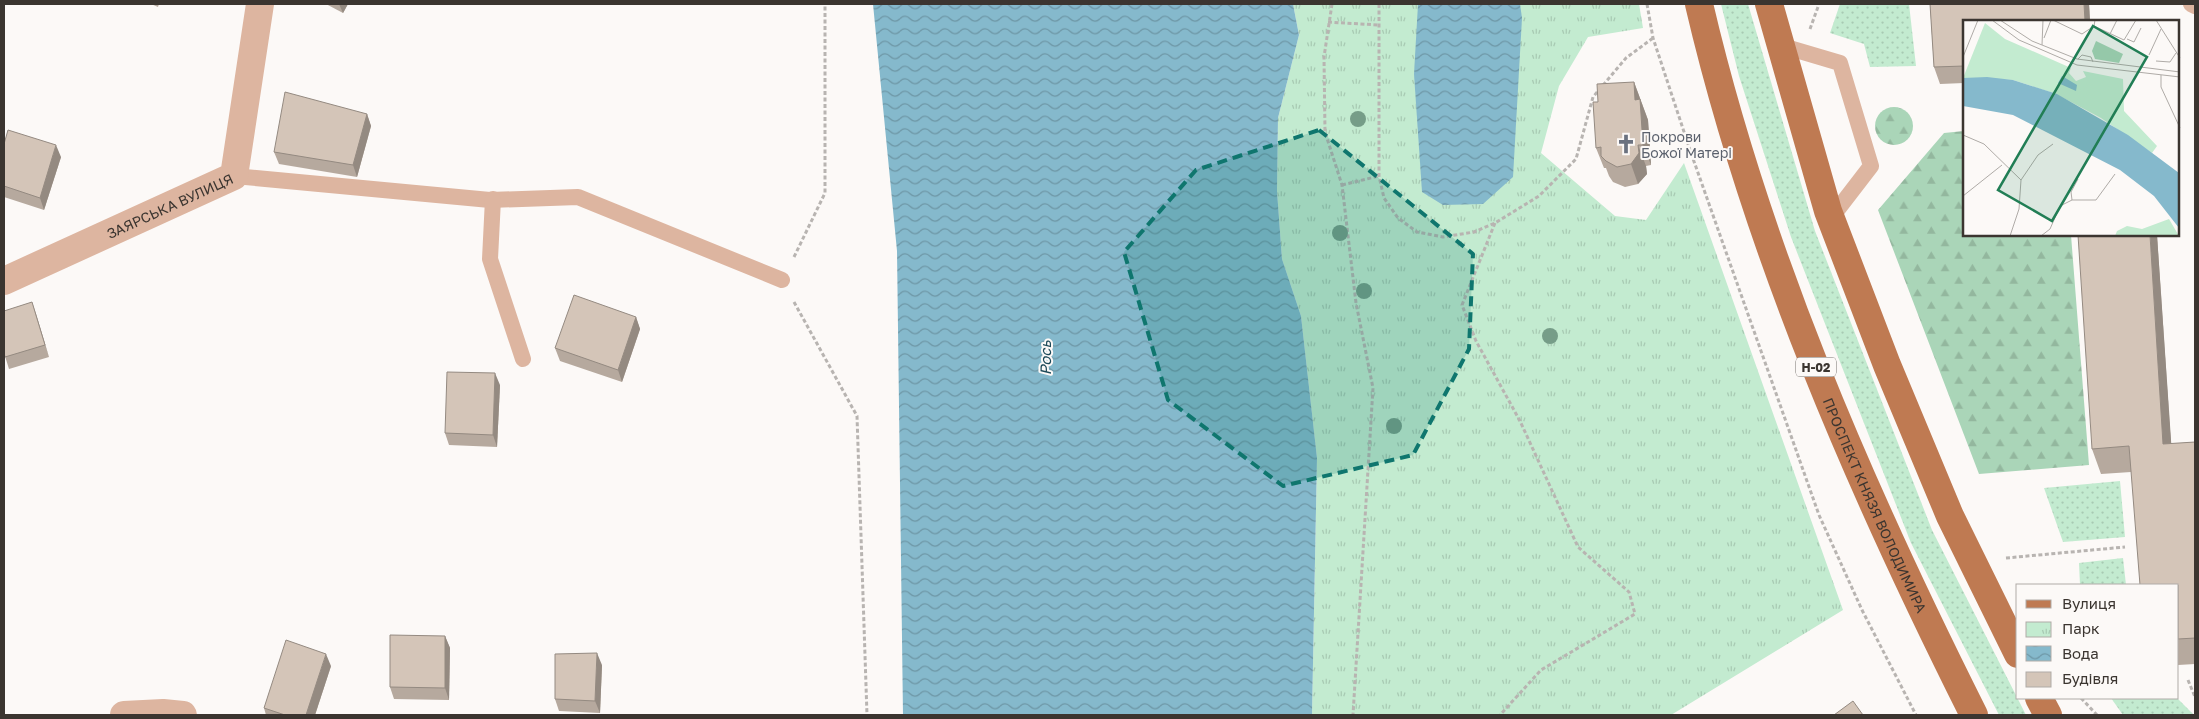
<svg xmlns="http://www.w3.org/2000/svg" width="2199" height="719" font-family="'Golos Text',sans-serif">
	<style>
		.grass { fill: url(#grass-dots) }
		.forest { fill: url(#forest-firs) }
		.park { fill: url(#park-tufts) }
		.water { fill: url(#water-waves) }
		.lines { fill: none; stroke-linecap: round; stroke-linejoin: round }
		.path { stroke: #b8b4b1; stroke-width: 3; stroke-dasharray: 4 2.5; stroke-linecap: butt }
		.lane { stroke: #ddb5a0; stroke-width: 16 }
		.street { stroke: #ddb5a0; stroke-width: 28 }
		.primary { stroke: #bf7a52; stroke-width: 28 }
		.tree { fill: #769d88 }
		.wall { fill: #b6a99e }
		.shaded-wall { fill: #948a81 }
		.building { fill: #d4c5b8; stroke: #948a81 }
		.marked { fill: #0f766e; fill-opacity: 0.2; stroke: #0f766e; stroke-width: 4; stroke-dasharray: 10 6; stroke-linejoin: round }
		.labels { text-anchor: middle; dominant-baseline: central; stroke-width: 4; stroke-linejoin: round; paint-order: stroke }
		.shield { fill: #fcf9f7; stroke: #75706c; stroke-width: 1 }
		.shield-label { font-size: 12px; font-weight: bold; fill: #3b3530 }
		.worship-label { font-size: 14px; fill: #5b616d; stroke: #fcf9f7; text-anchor: start }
		.street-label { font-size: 14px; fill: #3b3530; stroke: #fcf9f7 }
		.water-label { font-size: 15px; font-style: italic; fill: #1d4958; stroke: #fcf9f7 }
		.inset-road { fill: none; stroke: #afaba7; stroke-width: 1 }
		.view { fill: #217e55; fill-opacity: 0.15; stroke: #217e55; stroke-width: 2.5 }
		.inset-edge { fill: none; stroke: #3b3530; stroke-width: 2.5 }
	</style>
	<defs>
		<pattern id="grass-dots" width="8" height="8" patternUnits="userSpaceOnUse" patternTransform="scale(1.25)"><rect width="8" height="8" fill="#c3ebd0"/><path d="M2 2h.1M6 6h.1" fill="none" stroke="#a8cab3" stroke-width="1.8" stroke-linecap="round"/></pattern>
		<pattern id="forest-firs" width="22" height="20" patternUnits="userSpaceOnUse" patternTransform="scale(1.25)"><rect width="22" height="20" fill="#aad5b8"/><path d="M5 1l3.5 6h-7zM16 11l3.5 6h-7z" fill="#93b79e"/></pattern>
		<pattern id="park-tufts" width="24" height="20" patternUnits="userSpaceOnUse" patternTransform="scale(1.25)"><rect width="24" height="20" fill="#c3ebd0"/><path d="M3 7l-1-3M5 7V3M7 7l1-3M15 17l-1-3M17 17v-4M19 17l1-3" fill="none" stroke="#a8cab3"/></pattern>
		<pattern id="water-waves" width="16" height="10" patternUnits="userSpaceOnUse" patternTransform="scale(1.25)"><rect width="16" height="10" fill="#85b9cc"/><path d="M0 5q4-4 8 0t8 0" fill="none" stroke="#6e97a6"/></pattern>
	</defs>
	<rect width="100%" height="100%" fill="#fcf9f7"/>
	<g class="grass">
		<path d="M1721,4H1748L1815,231L1932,530L2026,715H1999L1911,543L1791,237L1739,76Z"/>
		<path d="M1840,4H1909L1916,66L1870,67L1864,44L1830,33Z"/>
		<path d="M2120,481L2125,537L2063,542L2044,488Z"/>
		<path d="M2123,558L2126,585H2080L2079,563Z"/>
		<path d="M2111,698H2177L2194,715H2123Z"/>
	</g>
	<g class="forest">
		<circle cx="1894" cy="126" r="19"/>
		<path d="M1964,131V235H2071L2089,465L1979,474L1878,210L1944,133Z"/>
	</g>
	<path class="park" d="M1293,4H1639L1643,28L1588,37L1559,86L1541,153L1615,216L1646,220L1684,163L1843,610L1671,715H1312L1317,458L1301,316L1282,259L1277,191L1278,118L1299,35Z"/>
	<g class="water">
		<path d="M873,4H1293L1299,35L1278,118L1277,191L1282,259L1301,316L1317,458L1312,715H903L897,251Z"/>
		<path d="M1418,4H1520L1522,18L1513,177L1483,204L1443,205L1422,192L1414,74Z"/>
	</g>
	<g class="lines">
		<g class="path">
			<path d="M1332,4L1324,57L1325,132L1342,185L1356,303L1373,388L1353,715"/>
			<path d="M1379,4V176L1384,198L1398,218L1417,232L1443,237L1474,232L1495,223L1539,196L1576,159L1593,97L1626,58L1653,38"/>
			<path d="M1647,4L1653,38L1691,153L1819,515L1862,610L1916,715"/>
			<path d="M1328,22L1378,25"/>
			<path d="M1810,29L1819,4"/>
			<path d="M1342,185L1379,176"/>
			<path d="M1495,223L1462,305L1476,341L1520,421L1578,547L1629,592L1635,614L1541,670L1500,715"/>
			<path d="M794,257L825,193V4"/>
			<path d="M794,302L857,416L867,715"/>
			<path d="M2006,558L2125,547"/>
			<path d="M2188,680L2195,697"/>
			<path d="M2081,698L2097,715"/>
		</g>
		<g class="lane">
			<path d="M2191,4L2195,6"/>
			<path d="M1779,45L1840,63L1871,166L1831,218"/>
			<path d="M234,176L490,200L578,197L782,280"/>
			<path d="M493,199L490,259L523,359"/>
		</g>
		<g class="street">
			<path id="s1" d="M4,281L234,176L260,4"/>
			<path d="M124,715L163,713L183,715"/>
		</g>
		<g class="primary">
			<path id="s2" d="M1699,4C1757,252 1860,488 1974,715"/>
			<path d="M1769,4L1828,211L1887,365L1950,516L2018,654"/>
			<path d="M2039,698L2048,715"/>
		</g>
	</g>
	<g class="tree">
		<circle cx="1358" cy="119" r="8"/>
		<circle cx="1340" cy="233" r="8"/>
		<circle cx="1364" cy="291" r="8"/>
		<circle cx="1550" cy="336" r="8"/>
		<circle cx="1394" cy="426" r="8"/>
	</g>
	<g class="wall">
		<path d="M151,4H159L158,7Z"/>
		<path d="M326,4H348L343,13Z"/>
		<path d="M1930,4H2089L2090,21H1964V83L1940,84L1934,67Z"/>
		<path d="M1634,82L1648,120L1651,165L1646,166L1647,174L1638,184L1625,187L1613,182L1609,176L1606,168H1604L1596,148L1598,102Z"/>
		<path d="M367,114L371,126L357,177L279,164L274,152Z"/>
		<path d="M4,144L61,157L44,210L4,197Z"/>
		<path d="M2157,235L2171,444L2195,442V664L2178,665V585L2131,472L2101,474L2092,449Z"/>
		<path d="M32,302L49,357L9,369L4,353Z"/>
		<path d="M636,317L640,329L622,382L560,361L555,348Z"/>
		<path d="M500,385L497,447L449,445L445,433Z"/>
		<path d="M445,636L450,648L449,700L394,699L390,687Z"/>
		<path d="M602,665L600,713L559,711L555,699Z"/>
		<path d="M331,666L315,715H266L264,708Z"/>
	</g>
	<g class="shaded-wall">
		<path d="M339,4H348L343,13Z"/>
		<path d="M2084,4H2089L2090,21H2085Z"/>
		<path d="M1634,82L1648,120L1651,165L1643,145L1635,100Z"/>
		<path d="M367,114L371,126L357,177L353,165Z"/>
		<path d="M56,145L61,157L44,210L40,198Z"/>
		<path d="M1638,145L1646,166L1647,174L1638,184L1631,164Z"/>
		<path d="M2150,235H2157L2173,469L2163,444Z"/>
		<path d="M32,302L36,314L49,357L45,345Z"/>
		<path d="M636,317L640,329L622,382L618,370Z"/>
		<path d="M495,373L500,385L497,447L493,435Z"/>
		<path d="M445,636L450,648L449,700L445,688Z"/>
		<path d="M597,653L602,665L600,713L595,701Z"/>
		<path d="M326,654L331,666L315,715H306Z"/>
	</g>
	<g class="building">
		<path d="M1930,4H2084L2085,21H1964V66L1934,67Z"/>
		<path d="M1634,82L1635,100L1640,99L1643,145H1638L1639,153L1631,164L1617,167L1606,161L1601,156V147L1596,148L1593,102H1598L1597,84Z"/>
		<path d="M285,92L367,114L353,165L274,152Z"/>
		<path d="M8,130L56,145L40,198L4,186V144Z"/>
		<path d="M2078,235H2150L2163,444L2195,442V638L2178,639V585H2140L2129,446L2092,449Z"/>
		<path d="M574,295L636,317L618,370L555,348Z"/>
		<path d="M32,302L45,345L5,357L4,353V311Z"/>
		<path d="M447,372L495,373L493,435L445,433Z"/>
		<path d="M390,635L445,636V688L390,687Z"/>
		<path d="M286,640L326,654L306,715H285L264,708Z"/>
		<path d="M597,653L595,701L555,699V654Z"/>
		<path d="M1853,701L1863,715H1834Z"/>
	</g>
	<path class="marked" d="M1319,130L1473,254L1469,349L1413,455L1283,486L1168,400L1124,252L1196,170Z"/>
	<defs>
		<symbol id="church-bare" viewBox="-9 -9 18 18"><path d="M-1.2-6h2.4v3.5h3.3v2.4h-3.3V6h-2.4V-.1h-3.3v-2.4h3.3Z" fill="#6b7280" stroke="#fcf9f7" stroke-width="2.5" paint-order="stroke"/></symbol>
	</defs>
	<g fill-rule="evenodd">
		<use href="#church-bare" x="1612" y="130" width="28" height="28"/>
	</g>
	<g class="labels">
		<rect class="shield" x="1796" y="357.5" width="40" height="19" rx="4"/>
		<g class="shield-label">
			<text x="1816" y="367">Н-02</text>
		</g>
		<g class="worship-label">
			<text x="1641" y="136">Покрови<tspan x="1641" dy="16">Божої Матері</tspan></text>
		</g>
		<g class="street-label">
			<text stroke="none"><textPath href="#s1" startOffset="182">ЗАЯРСЬКА ВУЛИЦЯ</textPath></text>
			<text stroke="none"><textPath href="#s2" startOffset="532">ПРОСПЕКТ КНЯЗЯ ВОЛОДИМИРА</textPath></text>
		</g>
		<g class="water-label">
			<text transform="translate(1045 358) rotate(-90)">Рось</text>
		</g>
	</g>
	<g transform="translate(1963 20)">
		<rect width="216" height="216" fill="#fcf9f7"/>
		<path d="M206,199L216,216H152L154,211L164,206L179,209Z" fill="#c3ebd0"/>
		<path d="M133,21L160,34L156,43L132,39L129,31Z" fill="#aad5b8"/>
		<path d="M193,208L199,216H168L173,214Z" fill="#c3ebd0"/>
		<path d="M22,3L42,19L108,48L106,53L113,61L123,57L120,51L160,59L161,91L194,126L189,133L138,98L93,74L50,60L0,58Z" fill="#c3ebd0"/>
		<path d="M99,56L114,65L113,71L95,63ZM24,57L50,60L94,74L165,115L216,153V208L191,176L157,150L50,95L0,86V58Z" fill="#85b9cc"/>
		<path class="inset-road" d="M29,0L56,20L114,45L217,57M37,0L69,21L114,39L217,52M90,0L119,14L131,6L132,0M193,0L217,38M131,6L161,20L173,0M147,14L154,0M81,18L88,0M164,19L171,22L178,8M79,25L80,0M186,35L198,9M0,37L15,0M115,39L119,35L128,37L130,42M193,41L207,42L213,33M198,55V67L217,108M0,115L21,124L58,160L56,189L47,216M58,160L75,135L90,124M0,176L39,145M109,180L108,172L115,159M78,216L87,209L97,186L109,180H133L152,154"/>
		<path class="view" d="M130,6L184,37L89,201L35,170Z"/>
		<rect width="216" height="216" class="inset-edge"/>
	</g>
	<rect width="2199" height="719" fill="none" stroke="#3b3530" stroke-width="10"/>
	<rect x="2016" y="584" width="162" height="115" fill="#fcf9f7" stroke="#afaba7"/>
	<rect x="2026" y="600" width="25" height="8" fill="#bf7a52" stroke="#afaba7"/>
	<text x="2062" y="609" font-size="15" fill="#3b3530">Вулиця</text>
	<rect x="2026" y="622" width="25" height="15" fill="url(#park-tufts)" stroke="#afaba7"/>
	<text x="2062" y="634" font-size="15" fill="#3b3530">Парк</text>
	<rect x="2026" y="646" width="25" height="15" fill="url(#water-waves)" stroke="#afaba7"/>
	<text x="2062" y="659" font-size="15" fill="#3b3530">Вода</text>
	<rect x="2026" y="672" width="25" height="15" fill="#d4c5b8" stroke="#afaba7"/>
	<text x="2062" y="684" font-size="15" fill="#3b3530">Будівля</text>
</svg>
